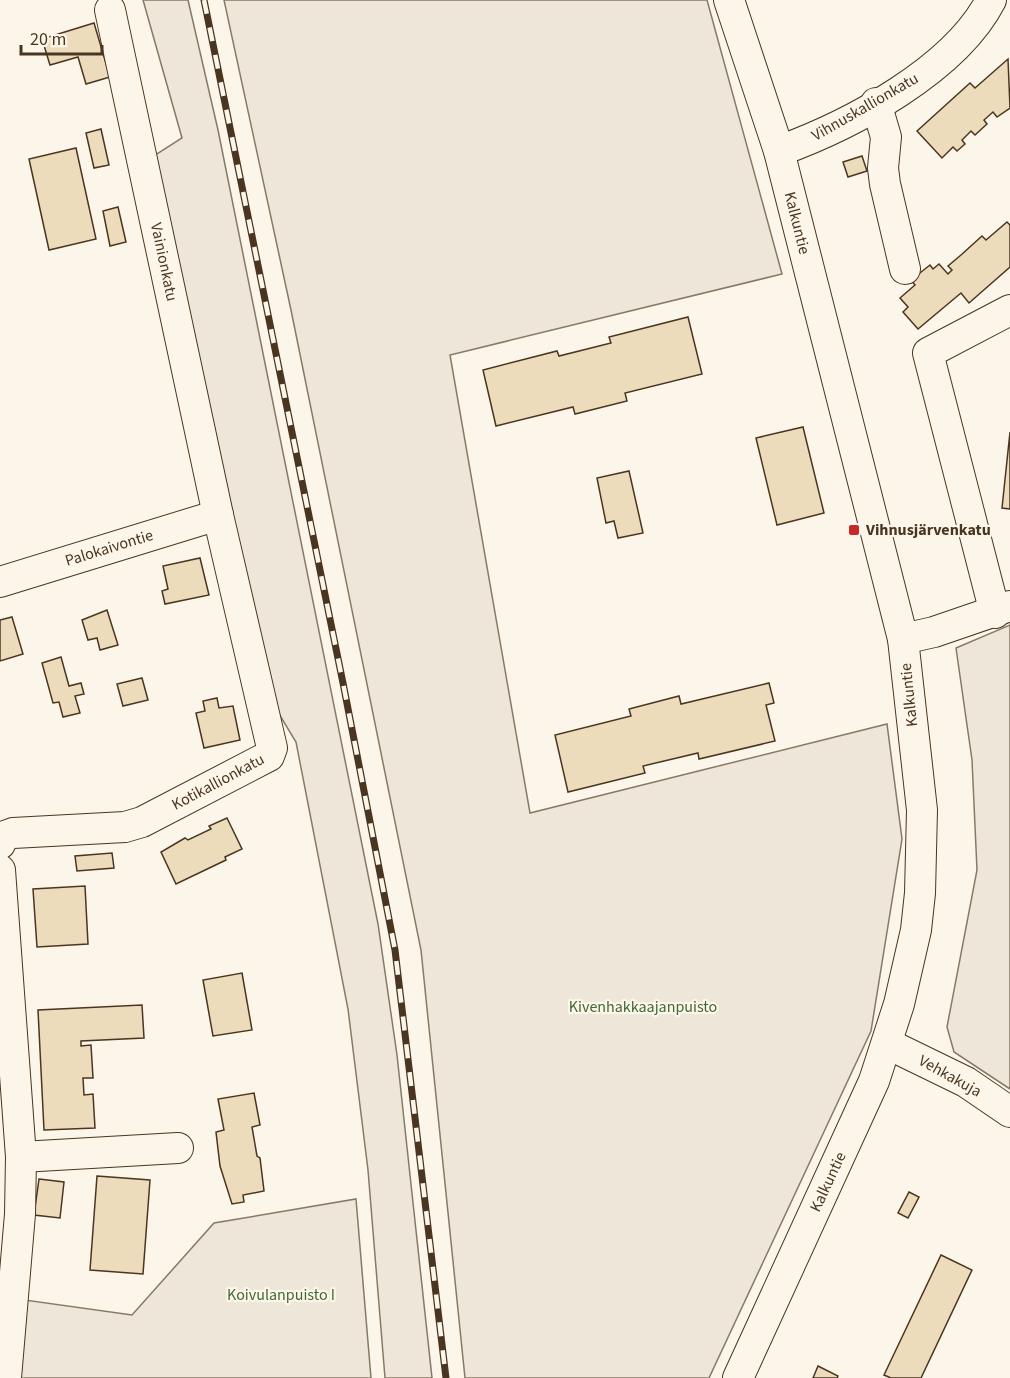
<svg xmlns="http://www.w3.org/2000/svg" width="1010" height="1378" font-family="'Source Sans 3',sans-serif">
	<style>
		.green { fill: #ede6d9; stroke: #887966; stroke-width: 1.5 }
		.building { fill: #ecdcbc; stroke: #4a3520; stroke-width: 1.5 }
		.lines { fill: none; stroke-linecap: round; stroke-linejoin: round }
		.minor-casing { stroke: #4a3520; stroke-width: 32 }
		.minor { stroke: #fbf6e9; stroke-width: 30 }
		.rail-casing { stroke: #4a3520; stroke-width: 7 }
		.rail { stroke: #fbf6e9; stroke-width: 4.5; stroke-dasharray: 14; stroke-linecap: butt }
		.poi-dot { fill: #c62828; stroke: #fbf6e9; stroke-width: 2 }
		.labels { text-anchor: middle; dominant-baseline: central; stroke-width: 4.5; stroke-linejoin: round; paint-order: stroke }
		.street-label { font-size: 16px; fill: #4a3520; stroke: #fbf6e9 }
		.poi-label { font-size: 16px; font-weight: bold; fill: #4a3520; stroke: #fbf6e9; text-anchor: start }
		.park-label { font-size: 16px; fill: #436837; stroke: #fbf6e9 }
	</style>
	<rect width="100%" height="100%" fill="#fbf6e9"/>
	<g class="green">
		<path d="M143,0H188L218,130L378,924L397,1055L432,1378H385L368,1170L348,1009L296,742L273,704L152,157L182,138Z"/>
		<path d="M224,0H707L782,274L450,355L530,813L887,724L902,839L871,1031L709,1378H465L421,950L291,310Z"/>
		<path d="M1010,625V1089L954,1052L947,1027L977,870L972,760L956,648Z"/>
		<path d="M356,1199L371,1378H18L25,1300L132,1315L214,1223Z"/>
	</g>
	<g class="building">
		<path d="M94,23L110,77L86,84L78,57L50,65L42,39Z"/>
		<path d="M1008,59L1010,108L997,117L993,112L984,120L987,124L975,135L971,131L962,140L965,144L957,151L953,147L942,158L917,131L970,83L975,88Z"/>
		<path d="M101,129L109,165L94,168L86,133Z"/>
		<path d="M76,148L96,239L49,250L29,159Z"/>
		<path d="M862,156L867,171L848,177L843,162Z"/>
		<path d="M118,207L126,242L110,246L103,211Z"/>
		<path d="M1007,222L1010,225V267L969,303L961,293L918,329L903,312L908,307L900,298L915,285L911,280L930,265L933,269L939,264L948,274L952,270L948,266L961,255L982,236L986,240Z"/>
		<path d="M688,317L702,374L625,393L627,401L575,414L573,407L496,426L483,370L557,351L559,356L611,343L609,337Z"/>
		<path d="M803,427L824,513L777,525L756,438Z"/>
		<path d="M1010,432V509L1002,508Z"/>
		<path d="M629,471L643,533L618,538L614,521L606,523L597,478Z"/>
		<path d="M200,558L209,595L165,604L162,591L168,589L163,566Z"/>
		<path d="M107,610L118,645L100,650L97,638L88,640L82,620Z"/>
		<path d="M12,617L23,654L0,661V620Z"/>
		<path d="M61,657L69,686L81,683L84,694L75,696L80,713L63,717L59,702L53,703L42,663Z"/>
		<path d="M142,678L148,700L123,706L117,684Z"/>
		<path d="M769,683L774,703L766,705L775,741L699,759L698,753L643,766L645,773L568,792L555,735L631,716L629,709L679,696L681,704Z"/>
		<path d="M217,698L219,708L233,706L240,740L204,748L196,713L205,711L203,701Z"/>
		<path d="M227,818L242,849L225,857L226,860L176,884L161,852L185,838L188,840L211,829L209,826Z"/>
		<path d="M112,853L114,868L77,871L75,856Z"/>
		<path d="M85,886L88,944L37,947L33,889Z"/>
		<path d="M242,973L252,1030L213,1036L203,980Z"/>
		<path d="M142,1005L144,1038L81,1041V1046L91,1045L93,1078H83L84,1095L93,1094L95,1128L44,1130L38,1010Z"/>
		<path d="M254,1093L260,1125L252,1127L257,1156L260,1158L264,1191L243,1195L244,1202L232,1204L220,1166L216,1132L224,1130L218,1099Z"/>
		<path d="M97,1176L150,1180L143,1274L90,1270Z"/>
		<path d="M39,1179L64,1182L60,1218L34,1215Z"/>
		<path d="M909,1192L919,1197L908,1218L898,1213Z"/>
		<path d="M941,1255L972,1270L921,1378H891L884,1375Z"/>
		<path d="M818,1366L838,1376L837,1378H813Z"/>
	</g>
	<g class="lines">
		<defs>
			<g id="minor">
				<path d="M729,0L779,151L903,639L922,810L920,893L916,930L899,1004L874,1081L738,1378"/>
				<path d="M876,103L886,137L883,168L885,184L905,269"/>
				<path d="M779,151C851,125 955,70 991,0"/>
				<path d="M0,582L218,515"/>
				<path d="M995,613L928,353L1010,310"/>
				<path d="M903,639L934,632L1010,606"/>
				<path d="M0,844L2,837L13,833L125,827L142,822L269,756L272,748L218,515L110,10"/>
				<path d="M0,870L21,1157L20,1214L6,1378"/>
				<path d="M888,1044L966,1082L1010,1112"/>
				<path d="M21,1157L178,1148"/>
			</g>
		</defs>
		<use href="#minor" class="minor-casing"/>
		<use href="#minor" class="minor"/>
		<defs>
			<path id="rail" d="M204,0L343,683L395,950L446,1378"/>
		</defs>
		<use href="#rail" class="rail-casing"/>
		<use href="#rail" class="rail"/>
	</g>
	<rect class="poi-dot" x="848" y="524" width="12" height="12" rx="3"/>
	<g class="labels">
		<g class="street-label">
			<text transform="translate(865 107) rotate(-30)">Vihnuskallionkatu</text>
			<text transform="translate(797 223) rotate(76)">Kalkuntie</text>
			<text transform="translate(164 262) rotate(78)">Vainionkatu</text>
			<text transform="translate(109 548) rotate(-17)">Palokaivontie</text>
			<text transform="translate(909 695) rotate(-96)">Kalkuntie</text>
			<text transform="translate(218 782) rotate(-28)">Kotikallionkatu</text>
			<text transform="translate(950 1076) rotate(29)">Vehkakuja</text>
			<text transform="translate(828 1182) rotate(-65)">Kalkuntie</text>
		</g>
		<g class="poi-label">
			<text x="866" y="530">Vihnusjärvenkatu</text>
		</g>
		<g class="park-label">
			<text x="643" y="1007">Kivenhakkaajanpuisto</text>
			<text x="281" y="1295">Koivulanpuisto I</text>
		</g>
	</g>
	<path d="M21 45v9h81v-9" fill="none" stroke="#4a3520" stroke-width="3"/>
	<text x="30" y="45" font-size="18" fill="#4a3520" stroke="#fbf6e9" stroke-width="4.5" paint-order="stroke">20 m</text>
</svg>
